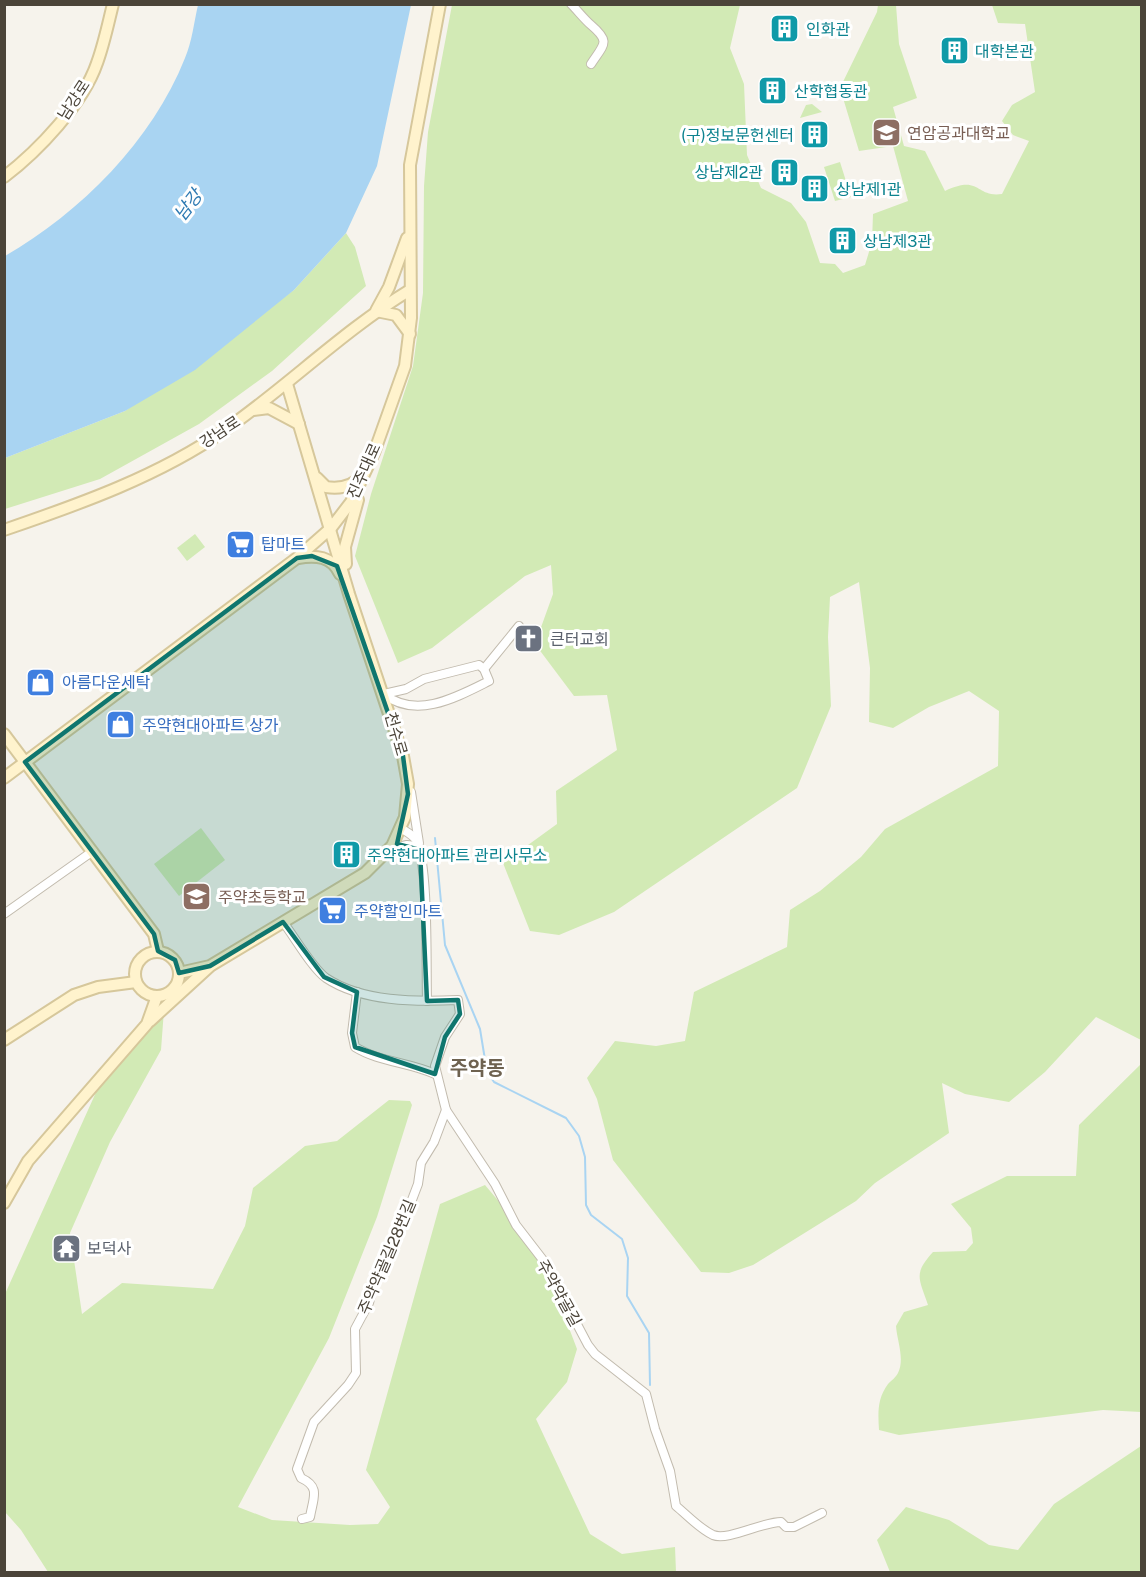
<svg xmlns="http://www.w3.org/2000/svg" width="1146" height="1577" font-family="'Public Sans','Noto Sans KR',sans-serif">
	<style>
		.green { fill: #d2eab5 }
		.water { fill: #a9d4f2 }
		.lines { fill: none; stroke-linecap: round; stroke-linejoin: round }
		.stream { stroke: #a9d4f2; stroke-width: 2 }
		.street-casing { stroke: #c2bbae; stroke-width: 10 }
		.secondary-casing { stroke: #d6c79b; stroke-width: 14 }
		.street { stroke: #fff; stroke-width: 8 }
		.secondary { stroke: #fff3cd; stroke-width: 10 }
		.marked { fill: #0f766e; fill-opacity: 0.2; stroke: #0f766e; stroke-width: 4.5; stroke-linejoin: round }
		.labels { text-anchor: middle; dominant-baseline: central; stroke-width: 6; stroke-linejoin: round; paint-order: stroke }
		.culture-label { font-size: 16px; fill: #0d838f; stroke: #fff; text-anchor: start }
		.street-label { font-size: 16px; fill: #4b4439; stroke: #fff }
		.education-label { font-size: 16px; fill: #785e54; stroke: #fff; text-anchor: start }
		.shop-label { font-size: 16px; fill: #366cbe; stroke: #fff; text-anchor: start }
		.worship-label { font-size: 16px; fill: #5b616d; stroke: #fff; text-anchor: start }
		.water-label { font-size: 18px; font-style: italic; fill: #2e7ab2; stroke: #fff }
		.quarter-label { font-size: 20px; font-weight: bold; fill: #6e6250; stroke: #fff }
	</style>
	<rect width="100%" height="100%" fill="#f6f3ec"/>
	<g class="green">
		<path d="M452,5H740L730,48L744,84L747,155L761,188L791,203L806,222L820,263L835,264L843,273L865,265L872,242L873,214L908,201L893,146L859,151L840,88L877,12L878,5H896L899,44L917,98L893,107L904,146L925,151L945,191C981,174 975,198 1002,194L1029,141L1013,135L1002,121L1012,105L1035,92L1025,24L998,23L992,5H1141V1040L1096,1017L1045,1072L1009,1102L965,1094L942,1083L949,1133L875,1183L856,1201L753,1265L729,1273L701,1272L613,1160L597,1099L587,1078L615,1041L656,1046L685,1041L694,992L787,947L790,910L820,891L861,857L885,829L998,766L999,711L969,691L929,707L893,728L869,722L870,668L859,582L830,597L828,637L831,706L797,788L614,912L559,935L530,931L503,863L557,824L556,791L617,750L607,695L574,696L535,644L553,594L551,565L525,576L432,648L398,663L355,556L371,494L413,366L423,293L424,186L428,132Z"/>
		<path d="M812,104L822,112L800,118L806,105Z"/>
		<path d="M840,162L851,197L835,201L824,167Z"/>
		<path d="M346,233L355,247L366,286L272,371L199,424L100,479L5,509V458L125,411L294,290Z"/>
		<path d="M195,534L205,547L187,561L177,548Z"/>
		<path d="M201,828L225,860L179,896L154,864Z"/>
		<path d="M164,1010L161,1050L110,1142L70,1233L82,1314L122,1283L213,1289L245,1226L253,1188L305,1146L337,1141L389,1100L410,1101L412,1105L377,1217L329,1338L238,1507L272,1520L350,1525L378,1524L390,1507L366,1470L440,1204L485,1185L539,1249L577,1349L567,1382L536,1419L590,1534L622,1554L675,1547L676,1572H48L21,1530L5,1512V1294L102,1079Z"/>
		<path d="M1141,1064V1412L1103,1410L899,1435L879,1430C878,1413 877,1399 888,1384C891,1381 896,1377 898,1373C905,1359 897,1341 896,1326L904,1312L928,1305C919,1278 913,1274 933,1252L966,1251L973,1243L971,1228L951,1204L1007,1176H1076L1079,1125Z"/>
		<path d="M1141,1446V1572H890L877,1540L906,1507L949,1520L989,1545L1018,1550L1054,1504Z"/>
	</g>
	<path class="water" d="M198,5H411L377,166L346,233L294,290L195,370L125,411L5,458V256C81,212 152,141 185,58C192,42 194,22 198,5Z"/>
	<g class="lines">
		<path class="stream" d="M435,838L445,945L480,1029L487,1072L494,1082L566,1118L579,1136L585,1157L586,1205L591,1215L622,1239L628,1258L627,1296L649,1333L650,1385"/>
		<defs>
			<g id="street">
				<path d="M571,4C578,11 584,19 591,25C611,42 604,44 591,64"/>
				<path d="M479,665L484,669L489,681C457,697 416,720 384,694L406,689L424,679Z"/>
				<path d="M484,669L519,626"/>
				<path d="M411,792L419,843"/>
				<path d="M402,829C407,832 413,835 416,840C429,864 426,970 427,1001"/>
				<path d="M389,849L407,845L416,846L419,849"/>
				<path d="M4,914L93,851"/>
				<path d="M283,922C294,936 312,968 326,978C362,1002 416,1002 458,1000L460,1014L445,1037L435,1066L446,1110L495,1184L516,1225L543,1260L588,1345L595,1354L646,1394L655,1429L670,1471L676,1506C687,1515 700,1529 713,1535C728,1541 762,1522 781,1522L786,1527H794L822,1513"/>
				<path d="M357,992L352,1033L355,1047C379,1062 409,1062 435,1074"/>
				<path d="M302,1519L310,1517C313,1498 321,1487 301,1478L297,1469L314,1422L348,1385L356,1373L355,1329L369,1303L377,1273L399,1234L418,1184L421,1163L434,1142L446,1110"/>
			</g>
			<g id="secondary">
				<path d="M4,177C38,151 83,104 97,63C104,44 108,24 113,4"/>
				<path d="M377,309L389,287L407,238"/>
				<path d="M376,311L396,315L410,334"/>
				<path d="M253,410L269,408L299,424"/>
				<path d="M317,478L326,487C340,489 353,487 362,475"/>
				<path d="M4,530C80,504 159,476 225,430C288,386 344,330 410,290"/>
				<path d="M298,558C316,555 332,556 340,574"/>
				<path d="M346,564L345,547L358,500"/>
				<path d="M4,734L154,934L158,951"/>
				<path d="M4,778L297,558L331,528L351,502L374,453L405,366L411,318L410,165L440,4"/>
				<circle cx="157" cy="974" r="22"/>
				<path d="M179,973L210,966L365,873L392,846L405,817L408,784L403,756L349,594L287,384"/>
				<path d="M150,1021L209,967"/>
				<path d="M4,1040L74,995L98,987L136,982"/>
				<path d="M4,1203L28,1161L147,1024L157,996"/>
			</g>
		</defs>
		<use href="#street" class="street-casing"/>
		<use href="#secondary" class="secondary-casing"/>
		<use href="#street" class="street"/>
		<use href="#secondary" class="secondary"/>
	</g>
	<path class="marked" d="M312,556L337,566L403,756L408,794L397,844L420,850L427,1001L458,1000L460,1014L445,1037L435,1074L355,1047L352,1033L357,992L324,977L283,922L210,966L179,973L175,960L158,951L154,934L25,762L297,558Z"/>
	<defs>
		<symbol id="building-square" viewBox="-11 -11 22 22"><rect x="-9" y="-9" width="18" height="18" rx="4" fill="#0f9aa8" stroke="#fff"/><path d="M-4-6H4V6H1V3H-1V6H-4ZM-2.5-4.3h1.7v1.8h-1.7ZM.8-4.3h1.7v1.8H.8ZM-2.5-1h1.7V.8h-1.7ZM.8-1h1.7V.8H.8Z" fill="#fff"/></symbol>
		<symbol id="university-square" viewBox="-11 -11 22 22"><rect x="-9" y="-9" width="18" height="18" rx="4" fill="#8d6e63" stroke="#fff"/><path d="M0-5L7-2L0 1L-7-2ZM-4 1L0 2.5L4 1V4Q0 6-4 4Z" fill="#fff"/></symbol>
		<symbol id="supermarket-square" viewBox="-11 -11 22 22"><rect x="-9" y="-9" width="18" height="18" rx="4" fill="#3f7fe0" stroke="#fff"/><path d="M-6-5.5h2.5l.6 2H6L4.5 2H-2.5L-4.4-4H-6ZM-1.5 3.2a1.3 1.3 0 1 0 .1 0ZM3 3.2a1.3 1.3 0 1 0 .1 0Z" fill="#fff"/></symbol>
		<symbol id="church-square" viewBox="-11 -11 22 22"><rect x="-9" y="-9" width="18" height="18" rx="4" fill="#6b7280" stroke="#fff"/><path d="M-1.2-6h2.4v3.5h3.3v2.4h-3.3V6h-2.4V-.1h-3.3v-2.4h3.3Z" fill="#fff"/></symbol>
		<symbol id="shop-square" viewBox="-11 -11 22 22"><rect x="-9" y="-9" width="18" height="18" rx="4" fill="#3f7fe0" stroke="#fff"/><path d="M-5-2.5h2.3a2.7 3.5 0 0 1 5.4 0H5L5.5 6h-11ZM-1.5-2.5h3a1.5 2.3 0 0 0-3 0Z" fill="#fff"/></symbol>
		<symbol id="school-square" viewBox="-11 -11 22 22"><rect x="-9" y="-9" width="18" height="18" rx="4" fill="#8d6e63" stroke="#fff"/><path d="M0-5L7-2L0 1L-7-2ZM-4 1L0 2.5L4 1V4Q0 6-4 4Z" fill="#fff"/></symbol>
		<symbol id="temple-square" viewBox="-11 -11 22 22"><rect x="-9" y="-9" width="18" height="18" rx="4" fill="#6b7280" stroke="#fff"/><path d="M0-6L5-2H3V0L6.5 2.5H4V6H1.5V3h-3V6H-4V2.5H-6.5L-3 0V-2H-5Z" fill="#fff"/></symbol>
	</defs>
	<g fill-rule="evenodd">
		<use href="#building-square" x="768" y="12" width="33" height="33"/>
		<use href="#building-square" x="938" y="34" width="33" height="33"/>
		<use href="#building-square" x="756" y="74" width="33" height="33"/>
		<use href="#university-square" x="870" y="116" width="33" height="33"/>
		<use href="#building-square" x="798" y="118" width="33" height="33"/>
		<use href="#building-square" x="768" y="156" width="33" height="33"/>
		<use href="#building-square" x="798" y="172" width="33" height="33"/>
		<use href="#building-square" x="826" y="224" width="33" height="33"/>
		<use href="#supermarket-square" x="224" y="528" width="33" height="33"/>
		<use href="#church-square" x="512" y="622" width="33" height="33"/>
		<use href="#shop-square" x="24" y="666" width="33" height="33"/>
		<use href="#shop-square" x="104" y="708" width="33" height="33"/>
		<use href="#building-square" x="330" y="838" width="33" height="33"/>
		<use href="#school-square" x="180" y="880" width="33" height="33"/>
		<use href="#supermarket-square" x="316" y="894" width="33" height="33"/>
		<use href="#temple-square" x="50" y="1232" width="33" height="33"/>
	</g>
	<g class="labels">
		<g class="culture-label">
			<text x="806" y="29">인화관</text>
			<text x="975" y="51">대학본관</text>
			<text x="794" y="91">산학협동관</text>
			<text x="794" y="135" text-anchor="end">(구)정보문헌센터</text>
			<text x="763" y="172" text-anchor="end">상남제2관</text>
			<text x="836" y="189">상남제1관</text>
			<text x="863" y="241">상남제3관</text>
			<text x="367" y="855">주약현대아파트 관리사무소</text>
		</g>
		<g class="street-label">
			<text transform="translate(74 100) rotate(-57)">남강로</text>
			<text transform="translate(220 432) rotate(-33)">강남로</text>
			<text transform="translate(364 471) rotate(-66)">진주대로</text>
			<text transform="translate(396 734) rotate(74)">천수로</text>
			<text transform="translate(387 1257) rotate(-67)">주약약골길28번길</text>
			<text transform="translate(559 1293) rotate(61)">주약약골길</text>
		</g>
		<g class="education-label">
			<text x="907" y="133">연암공과대학교</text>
			<text x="218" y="897">주약초등학교</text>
		</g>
		<g class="shop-label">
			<text x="261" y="544">탑마트</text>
			<text x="62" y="682">아름다운세탁</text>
			<text x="142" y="725">주약현대아파트 상가</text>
			<text x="354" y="911">주약할인마트</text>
		</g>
		<g class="worship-label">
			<text x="550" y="639">큰터교회</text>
			<text x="87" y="1248">보덕사</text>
		</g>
		<g class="water-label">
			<text transform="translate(188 205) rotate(-52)">남강</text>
		</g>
		<g class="quarter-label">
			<text x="477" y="1068">주약동</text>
		</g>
	</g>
	<rect width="1146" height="1577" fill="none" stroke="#4b4439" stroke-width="12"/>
</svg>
